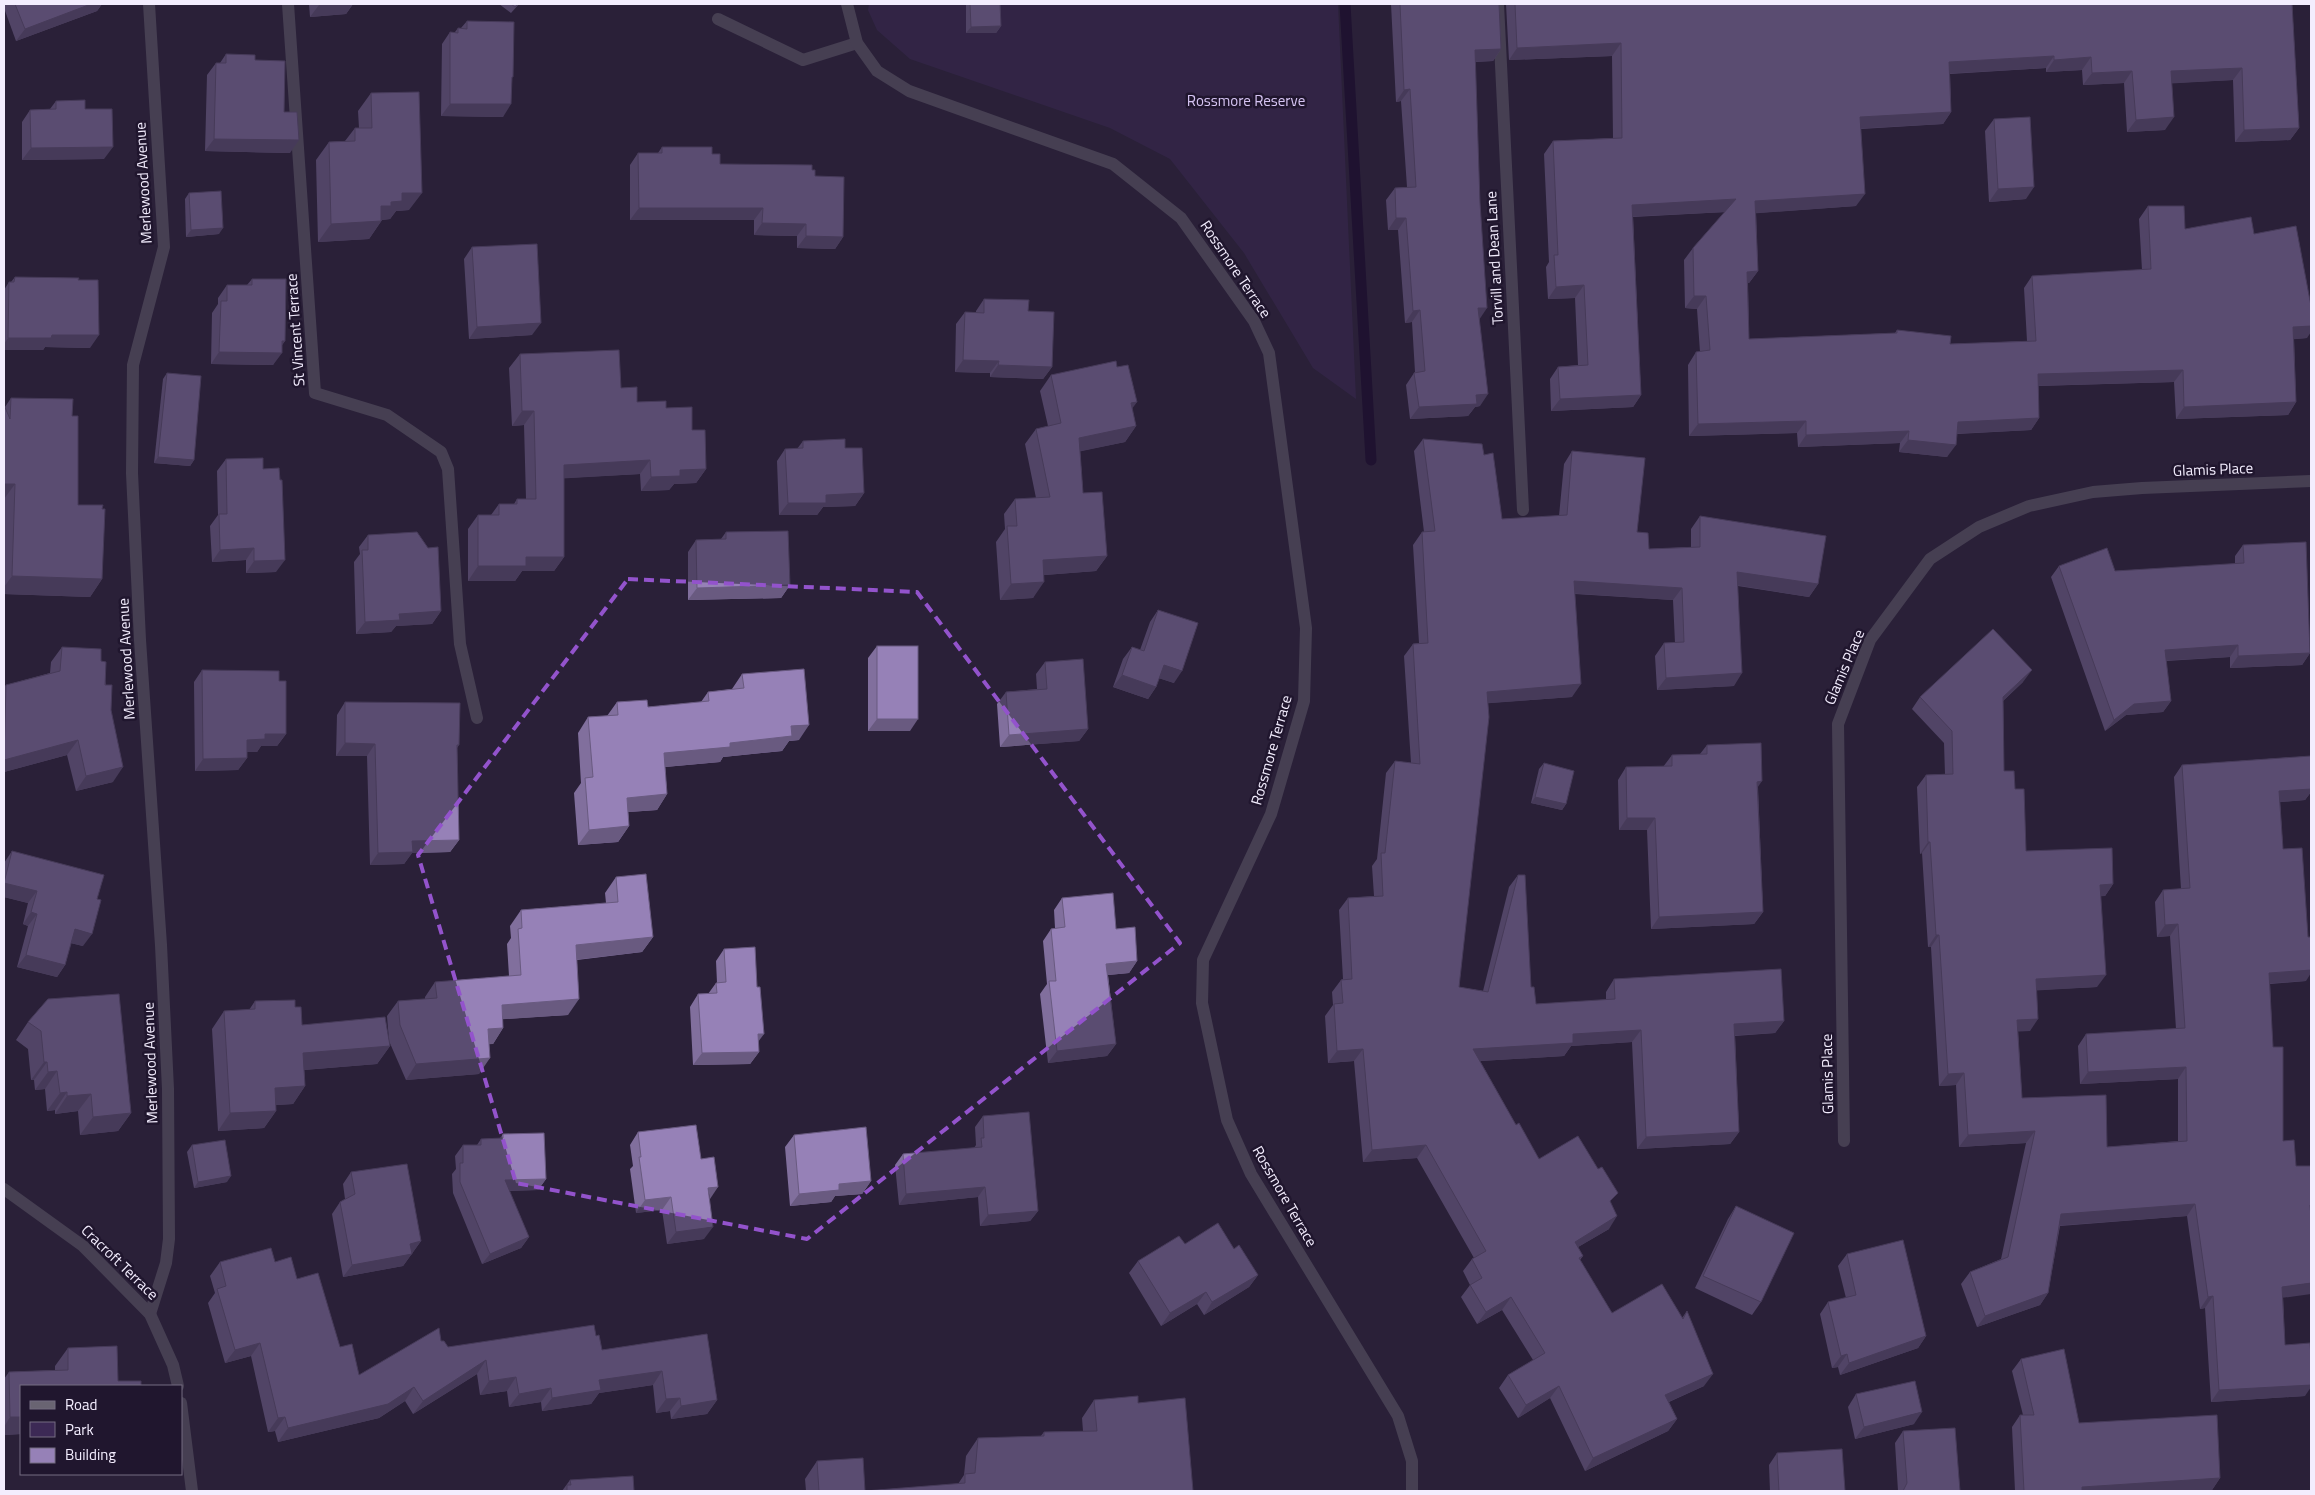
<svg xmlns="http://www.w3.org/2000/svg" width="2315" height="1495" font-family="'Titillium Web',sans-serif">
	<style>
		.green { fill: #3c2955 }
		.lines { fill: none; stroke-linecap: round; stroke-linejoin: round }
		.stream { stroke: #130027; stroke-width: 11 }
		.lane { stroke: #696472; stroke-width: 12 }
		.street { stroke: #696472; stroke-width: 12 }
		.wall { fill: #816f9d }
		.shaded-wall { fill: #695a80 }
		.building { fill: #9681b7; stroke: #695a80 }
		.marked { fill: none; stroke: #9353cc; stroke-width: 4; stroke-dasharray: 10 6; stroke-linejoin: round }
		.labels { text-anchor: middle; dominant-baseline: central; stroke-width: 5; stroke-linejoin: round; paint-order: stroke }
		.park-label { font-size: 15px; fill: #d6c4f3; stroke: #20162e }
		.street-label { font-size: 15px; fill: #f3edfe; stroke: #20162e }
	</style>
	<rect width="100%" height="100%" fill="#2a2038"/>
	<path class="green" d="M869,4H1338L1356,399L1313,368L1244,253L1170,159L1110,128L910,59L877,30L868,10Z"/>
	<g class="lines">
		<path class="stream" d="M1345,4L1371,460"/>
		<path class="lane" d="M718,19L803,60L857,43"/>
		<g class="street">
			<path d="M149,4L164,247L133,365L132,473L140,640L161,945L168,1089L169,1239L166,1263L150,1314"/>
			<path d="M288,4L315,393L387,415L441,452L448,469L460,644L477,718"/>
			<path d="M847,4L857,43L877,71L909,91L1113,164L1181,218L1254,321L1269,353L1306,628L1304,701L1271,814L1203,960L1202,1003L1227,1120L1251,1174L1398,1416L1412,1461V1491"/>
			<path d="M1498,4L1523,510"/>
			<path d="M1844,1141L1838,724L1870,640L1930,559L1979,527L2029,506L2093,492L2142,488L2311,481"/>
			<path d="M4,1189L83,1246L150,1314L173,1365L178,1386"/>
			<path d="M181,1403L192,1491"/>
		</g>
	</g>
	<g class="wall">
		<path d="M4,4H102L97,11L16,41L4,8Z"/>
		<path d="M309,4H353L346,14L310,17Z"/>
		<path d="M499,4H519L511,13Z"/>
		<path d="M966,4H1000L1001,26L996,33H966Z"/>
		<path d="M1391,4H1499L1501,49L1493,61L1475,62L1480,406L1475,407L1468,416L1410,419L1406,385L1414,373L1415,372L1412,322L1405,323L1398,230H1388L1386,200L1395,188L1407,187L1401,101L1396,102Z"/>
		<path d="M1506,4H2292L2299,128L2290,140L2235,142L2233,80L2171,83L2165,130L2127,132L2124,83L2083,85L2082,70L2046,72V68L1950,74L1951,112L1943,124L1861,129L1856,206L1756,213L1758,271L1749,283H1748L1749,339L1895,333L1897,330L1950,344L2027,341L2024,288L2032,276L2142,270L2139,219L2148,206L2185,229L2254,234L2307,338L2294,339L2296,402L2288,415L2176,419L2174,382L2038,386L2039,418L2031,430L1957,434L1947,457L1899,452L1900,443L1798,447L1797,433L1689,436L1688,365L1696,352H1700L1697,309L1685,308L1684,260L1693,248L1725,212L1633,217L1641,395L1633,407L1551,411L1550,379L1558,367L1578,365L1575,298L1548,299L1546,267L1549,262L1544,154L1553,141L1613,138L1612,56L1509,60Z"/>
		<path d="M467,21L512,80L503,117L441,116L442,44L450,32H455L458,28H461Z"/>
		<path d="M226,54L255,60L284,112L290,153L205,151L207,75L216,63H220Z"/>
		<path d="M371,93L409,210L396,211L390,219L382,220L369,239L318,242L316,160L329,142L345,141L355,128H359L358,111Z"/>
		<path d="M56,101L85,109L104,159L22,160V122L30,110L50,109Z"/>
		<path d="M1994,119L2026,199L1989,202L1985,131Z"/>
		<path d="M662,147L712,154L720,164L812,170L843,237L835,249L797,248V236L754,235V220H630V165L638,153H658Z"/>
		<path d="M189,193L219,234L186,237L185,199Z"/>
		<path d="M472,247L532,335L469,339L464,259Z"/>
		<path d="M15,277L78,280L90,348L45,347L43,350H4V290L9,282H11Z"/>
		<path d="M252,279L285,341L282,345L273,365L211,364L212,313L218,304V298L227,285H247Z"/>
		<path d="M984,299L1028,311L1052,367L1043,379L990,377V373L955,372L956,324L965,312H976V311Z"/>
		<path d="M520,354L621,388L637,402L666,408L692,430L706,469L696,483L674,484L669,490L641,491L640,474L564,478V557L554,571H522L515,581H468V529L478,515H491L499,504H514L517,499H526L524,425L512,426L509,368Z"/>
		<path d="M1117,367L1132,408L1136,426L1125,442L1080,451L1083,493L1107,556L1096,571L1044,575L1033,598L1000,600L996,542L1005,529L1004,514L1015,499L1036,498L1025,444L1036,429L1048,426L1040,391L1051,375Z"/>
		<path d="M167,373L194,460L190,466L154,463L163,379Z"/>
		<path d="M11,398L72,416L78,505L102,579L90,597L4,594V405L5,407Z"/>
		<path d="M1423,439L1502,519L1559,516L1564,464L1572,451L1637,532L1649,549L1691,547V529L1700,516L1818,584L1809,597L1738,586L1734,686L1657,690L1655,656L1664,643H1675L1673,600L1575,594L1572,697L1488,703L1459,987L1483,991L1509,887L1518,875L1531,987L1536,1004L1606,1000V992L1614,979L1784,1021L1775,1033L1735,1036L1739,1132L1730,1144L1637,1149L1632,1042L1571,1046L1564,1056L1480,1061L1516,1125L1539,1159L1611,1203L1609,1229L1578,1247L1583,1256L1580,1260L1612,1313L1682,1318L1687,1311L1704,1386L1669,1402L1677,1419L1668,1431L1585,1471L1550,1398L1518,1418L1499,1388L1508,1375L1533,1360L1502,1310L1477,1324L1461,1297L1470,1285L1463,1271L1472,1259L1474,1258L1417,1158L1363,1162L1354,1061L1328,1063L1325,1016L1333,1005L1332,992L1341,980L1343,979L1339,910L1348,898L1374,896L1372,866L1377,859L1386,773L1395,761L1411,763L1404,656L1413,644L1419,643L1413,545L1422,532H1424L1414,451Z"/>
		<path d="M803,441L845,448L864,493L855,506L823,507L817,515H779L777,461L785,449H797Z"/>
		<path d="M226,459L263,469L276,572L246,573V560L212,562L210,526L218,515L217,471Z"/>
		<path d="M726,532L790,585L781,598L688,600V552L696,540L721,539Z"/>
		<path d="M368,535L441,611L432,624L396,626L391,632L356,634L354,562L360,554L359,547Z"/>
		<path d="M2243,545L2310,653L2302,665L2230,668V657L2166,661L2171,701L2163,712L2126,715L2105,731L2051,577L2059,566L2115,571L2235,564V556Z"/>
		<path d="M1158,610L1174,683L1159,678L1156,687L1148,699L1113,687L1123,659L1132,647L1140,650L1150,622Z"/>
		<path d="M877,646L910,731H868V658Z"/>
		<path d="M62,647L101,661L111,710L113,782L76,791L67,755L4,772V688L6,685L50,673L51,662Z"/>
		<path d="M1045,662L1088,729L1079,741L1000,747L997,704L1006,692L1037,689L1036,674Z"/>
		<path d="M202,670L279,681L286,734L277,746H261L257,752H247V758L238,770L195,771L194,682Z"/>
		<path d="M742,674L799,740L789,741L782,751L723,757L720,762L665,767L667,794L657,810L628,812L629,826L618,842L578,845L574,793L581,783L578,733L588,717L607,716L617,702L648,707L701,702L708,692L732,689Z"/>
		<path d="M2023,682L2003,701L2004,771L2015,789L2026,851L2113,884L2105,896H2100L2097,987L2036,990L2030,1031H2018L2022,1098L2107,1147L2178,1141V1079L2080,1084L2078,1046L2086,1034L2176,1029L2170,936L2157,937L2155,902L2163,890L2181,889L2174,777L2182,765L2311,756V792L2305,800L2280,802L2283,849L2306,981L2270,984L2285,1345L2305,1396L2211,1402L2205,1308L2200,1309L2187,1216L2060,1226L2048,1293L2040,1305L1977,1327L1961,1284L1970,1272L2001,1259L2026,1143L1959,1147L1956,1085L1939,1086L1931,947H1928L1922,853L1920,854L1917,787L1926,775L1945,774L1944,743L1912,709L1920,697Z"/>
		<path d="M345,702L459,745L457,748L459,840L450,852L412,853L404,864L370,865L367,756H336L337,715Z"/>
		<path d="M1707,745L1758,787L1763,912L1754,924L1651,929L1647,830H1619L1618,780L1626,767H1663L1672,755L1700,754Z"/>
		<path d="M1544,763L1566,804L1562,810L1531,803L1539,769Z"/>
		<path d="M12,851L83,946L71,943L65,965L57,977L17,967L28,926L23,924L28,903L4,897V863Z"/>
		<path d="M616,877L653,937L642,952L577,960L568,1015L503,1019V1028L493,1044H489L479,1074L406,1080L389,1041L387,1016L398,1001L425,999V997L435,982L509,976L507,944L511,938L510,926L521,910L606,903L605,893Z"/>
		<path d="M1062,898L1116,929L1137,961L1129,973L1108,975L1116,1044L1107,1056L1048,1063L1040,994L1047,984L1043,941L1051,929L1055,928L1054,910Z"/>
		<path d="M724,949L758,1042L759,1052L750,1064L693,1065L690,1007L698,994H708L716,983H717L716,961Z"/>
		<path d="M48,999L131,1113L118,1131L80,1135L78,1111L55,1114V1110L47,1111L45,1089L35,1090L34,1080H31L28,1049L16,1040L28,1022Z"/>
		<path d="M255,1001L295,1007L302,1025L390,1046L377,1064L304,1070L305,1086L293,1104L276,1105V1111L264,1128L218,1131L212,1029L224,1011L249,1010Z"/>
		<path d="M983,1116L1038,1211L1030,1221L980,1226L978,1197L899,1205L895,1165L903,1154L974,1148L976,1145L975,1127Z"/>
		<path d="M638,1132L701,1159L709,1199L704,1239L667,1244L662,1210L636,1213L630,1169L633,1166L630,1145Z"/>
		<path d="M503,1134L546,1179L538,1190L509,1191L529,1237L521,1248L482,1264L453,1193L452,1174L456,1169L455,1156L463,1145H477L481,1139L500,1138Z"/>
		<path d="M794,1135L871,1181L862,1194L835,1196L831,1202L790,1206L785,1147Z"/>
		<path d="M192,1145L227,1182L194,1188L187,1152Z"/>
		<path d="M351,1172L421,1241L403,1266L343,1277L332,1214L340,1202L345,1199L343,1184Z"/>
		<path d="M1736,1206L1761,1302L1752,1315L1695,1288L1728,1219Z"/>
		<path d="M1185,1244L1258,1275L1249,1287L1204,1315L1197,1304L1161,1326L1129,1273L1138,1261Z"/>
		<path d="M1847,1254L1926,1336L1918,1348L1840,1375L1838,1367L1832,1368L1820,1314L1828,1302L1846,1298L1838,1266Z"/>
		<path d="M220,1262H275L297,1279L340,1347L359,1375L441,1341L448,1347L596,1336L602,1350L707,1334L717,1400L707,1414L671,1419L670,1411L656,1413L653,1385L599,1393L591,1404L542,1411L541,1402L509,1407L507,1391L480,1395L477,1374L413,1414L405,1401L379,1418L278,1442L275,1431L268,1432L251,1356L225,1363L208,1303L215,1293L210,1276Z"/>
		<path d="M68,1348L118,1381L21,1386V1434L4,1435V1379L9,1372L55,1370V1366Z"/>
		<path d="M2021,1359L2079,1423L2220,1478L2212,1490L2188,1491H2015L2012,1427L2020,1415H2023L2012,1371Z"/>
		<path d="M1856,1394L1914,1424L1855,1439L1848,1407Z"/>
		<path d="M1094,1400L1138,1403L1193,1491H806L805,1479L817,1461L865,1491L958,1484L964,1475L966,1456L978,1438L1040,1437L1044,1432L1083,1431L1082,1418Z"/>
		<path d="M1903,1431L1960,1491H1898L1895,1443Z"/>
		<path d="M1777,1453L1845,1491H1770L1769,1465Z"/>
		<path d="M570,1480L634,1491H562Z"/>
	</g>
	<g class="shaded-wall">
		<path d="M91,4H102L97,11L16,41L25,29Z"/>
		<path d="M330,4H353L346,14L310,17L319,5Z"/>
		<path d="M1001,26L996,33H966L971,27Z"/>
		<path d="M1621,43L1612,56L1509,60L1517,48Z"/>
		<path d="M1501,49L1493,61L1467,62L1475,50Z"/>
		<path d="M2054,56L2046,68L1941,74L1949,62Z"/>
		<path d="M2091,57L2082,70L2046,72L2054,60Z"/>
		<path d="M2242,68L2233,80L2162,84L2171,71Z"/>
		<path d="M2132,71L2124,83L2083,85L2092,73Z"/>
		<path d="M1410,89L1401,101L1396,102L1404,90Z"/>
		<path d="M450,104H511L503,117L441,116Z"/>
		<path d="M1951,112L1943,124L1852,129L1860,117Z"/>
		<path d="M2174,117L2165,130L2127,132L2136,120Z"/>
		<path d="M2299,128L2290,140L2235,142L2244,130Z"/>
		<path d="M214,139L299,140L290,153L205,151Z"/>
		<path d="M113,147L104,159L22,160L31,148Z"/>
		<path d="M2034,187L2026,199L1989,202L1998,189Z"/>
		<path d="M402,193H422L409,210L396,211L390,219L382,220L369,239L318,242L331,224L381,206L391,202Z"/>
		<path d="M1865,194L1856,206L1747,214L1755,201Z"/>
		<path d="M1736,199L1727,212L1623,217L1632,205Z"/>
		<path d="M639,208H763L754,220H630Z"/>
		<path d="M1396,218H1406L1398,230H1388Z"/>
		<path d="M762,223L806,224L797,236L754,235Z"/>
		<path d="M223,228L219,234L186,237L191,230Z"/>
		<path d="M806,236L843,237L835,249L797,248Z"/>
		<path d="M1758,271L1749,283L1739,284L1747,272Z"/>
		<path d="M1584,285L1575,298L1548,299L1556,287Z"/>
		<path d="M1694,296H1706L1697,309L1685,308Z"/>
		<path d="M1478,308H1487L1479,320Z"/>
		<path d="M1420,310L1412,322L1405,323L1413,311Z"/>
		<path d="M541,323L532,335L469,339L477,327Z"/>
		<path d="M2311,326V332L2307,338L2285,340L2293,327Z"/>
		<path d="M52,335H99L90,348L45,347L43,350H4V344L8,338Z"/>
		<path d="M282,341H285L276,353H282L273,365L211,364L219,352Z"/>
		<path d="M963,360L999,361L990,373L955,372Z"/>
		<path d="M998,365L1052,367L1043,379L990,377Z"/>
		<path d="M2183,370L2174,382L2029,386L2038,374Z"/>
		<path d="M1488,394L1480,406L1475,407L1468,416L1410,419L1419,407L1476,395Z"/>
		<path d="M1641,395L1633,407L1551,411L1560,399Z"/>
		<path d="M1137,402L1126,417L1131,403Z"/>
		<path d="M2296,402L2288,415L2176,419L2184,407Z"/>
		<path d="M522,411H534L524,425L512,426Z"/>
		<path d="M2039,418L2031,430L1949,434L1958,422Z"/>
		<path d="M1806,421L1797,433L1689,436L1698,424Z"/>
		<path d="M1136,426L1125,442L1068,454L1079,438Z"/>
		<path d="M1909,431L1900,443L1798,447L1806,435Z"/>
		<path d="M1908,440L1956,445L1947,457L1899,452Z"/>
		<path d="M158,457L194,460L190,466L154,463Z"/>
		<path d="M650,460L640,474L554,479L564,465Z"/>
		<path d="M706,469L696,483L674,484L669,490L641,491L651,477L680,470Z"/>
		<path d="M4,484H15L4,499Z"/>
		<path d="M864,493L855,506L823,507L817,515H779L788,503L826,495Z"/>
		<path d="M254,548L246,560L212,562L220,550Z"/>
		<path d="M1107,556L1096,571L1032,576L1043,560Z"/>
		<path d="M526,557H564L554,571H522L515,581H468L478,566Z"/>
		<path d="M285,560L276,572L246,573L254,561Z"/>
		<path d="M1737,572L1818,584L1809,597L1729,584Z"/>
		<path d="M12,576L102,579L90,597L4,594V587Z"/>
		<path d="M1574,581L1682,588L1673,600L1565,593Z"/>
		<path d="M1044,582L1033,598L1000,600L1011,584Z"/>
		<path d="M790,585L781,598L688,600L697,588Z"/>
		<path d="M441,611L432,624L396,626L391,632L356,634L365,622L399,614Z"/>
		<path d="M2238,645L2230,657L2157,661L2165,650Z"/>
		<path d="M2310,653L2302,665L2230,668L2238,656Z"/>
		<path d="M1164,665L1182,671L1174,683L1155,677Z"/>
		<path d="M2032,670L2023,682L1994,709L2003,697Z"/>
		<path d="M1742,673L1734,686L1657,690L1666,678Z"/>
		<path d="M1122,675L1156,687L1148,699L1113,687Z"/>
		<path d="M1581,684L1572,697L1478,704L1487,692Z"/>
		<path d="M2171,701L2163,712L2126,715L2105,731L2114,720L2134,704Z"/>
		<path d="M877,719H918L910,731H868Z"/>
		<path d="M809,725L799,740L789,741L782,751L723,757L720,762L654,768L664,753L730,743L791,726Z"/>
		<path d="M1088,729L1079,741L1000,747L1009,735Z"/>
		<path d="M265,734H286L277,746H261L257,752H238L247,740Z"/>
		<path d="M78,740L67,755L4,772V760Z"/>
		<path d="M345,743L375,744L367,756H336Z"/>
		<path d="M247,758L238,770L195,771L203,759Z"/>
		<path d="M123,767L113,782L76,791L86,776Z"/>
		<path d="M1762,781L1753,794L1757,782Z"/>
		<path d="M2311,789V792L2305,800L2271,803L2279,791Z"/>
		<path d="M667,794L657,810L616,813L627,798Z"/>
		<path d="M1535,797L1566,804L1562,810L1531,803Z"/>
		<path d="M1627,818H1655L1647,830H1619Z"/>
		<path d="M629,826L618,842L578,845L589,830Z"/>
		<path d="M459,840L450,852L412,853L404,864L370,865L378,853L412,841Z"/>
		<path d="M1928,842H1930L1922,853L1920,854Z"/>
		<path d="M4,883L37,891L28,903L4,897Z"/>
		<path d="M2113,884L2105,896L2091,897L2100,885Z"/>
		<path d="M31,912L37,914L28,926L23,924Z"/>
		<path d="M1763,912L1754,924L1651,929L1659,917Z"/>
		<path d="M2178,924L2170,936L2157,937L2165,925Z"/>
		<path d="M75,929L92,934L83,946L66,942Z"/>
		<path d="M1936,935H1939L1931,947H1928Z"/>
		<path d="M653,937L642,952L565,961L576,945Z"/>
		<path d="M26,955L65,965L57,977L17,967Z"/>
		<path d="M1137,961L1129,973L1098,976L1106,964Z"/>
		<path d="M2311,970V973L2306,981L2261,984L2269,973Z"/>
		<path d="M2106,975L2097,987L2027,991L2036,979Z"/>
		<path d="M579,999L568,1015L491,1020L502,1005Z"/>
		<path d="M2038,1019L2030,1031L2009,1032L2017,1020Z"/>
		<path d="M1784,1021L1775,1033L1725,1036L1734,1024Z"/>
		<path d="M503,1028L493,1044L477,1045L488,1029Z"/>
		<path d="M1641,1030L1632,1042L1571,1046L1564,1056L1464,1062L1473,1049L1573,1034Z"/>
		<path d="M758,1034H764L755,1046Z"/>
		<path d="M1116,1044L1107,1056L1048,1063L1057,1051Z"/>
		<path d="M390,1046L377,1064L291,1071L303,1053Z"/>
		<path d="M1363,1049L1354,1061L1328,1063L1337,1051Z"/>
		<path d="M759,1052L750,1064L693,1065L702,1053Z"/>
		<path d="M490,1058L479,1074L406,1080L416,1064Z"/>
		<path d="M44,1062H47L34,1080H31Z"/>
		<path d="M2186,1067L2178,1079L2080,1084L2088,1072Z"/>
		<path d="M57,1071L45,1089L35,1090L48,1072Z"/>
		<path d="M1964,1073L1956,1085L1939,1086L1948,1074Z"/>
		<path d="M305,1086L293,1104L262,1106L275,1088Z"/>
		<path d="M67,1092L55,1110L47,1111L60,1093Z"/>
		<path d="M91,1094L78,1111L55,1114L67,1096Z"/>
		<path d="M276,1111L264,1128L218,1131L230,1113Z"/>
		<path d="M131,1113L118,1131L80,1135L93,1117Z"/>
		<path d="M2035,1131L2026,1143L1959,1147L1968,1135Z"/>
		<path d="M1739,1132L1730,1144L1637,1149L1646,1137Z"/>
		<path d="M1426,1145L1417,1158L1363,1162L1372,1150Z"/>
		<path d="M231,1176L227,1182L194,1188L198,1182Z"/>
		<path d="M546,1179L538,1190L497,1191L505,1180Z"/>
		<path d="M871,1181L862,1194L835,1196L831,1202L790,1206L799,1194L839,1184Z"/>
		<path d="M718,1187L710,1199L708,1188Z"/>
		<path d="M985,1187L978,1197L899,1205L906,1194Z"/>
		<path d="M671,1197L662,1210L636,1213L645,1200Z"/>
		<path d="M2195,1204L2187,1216L2053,1226L2061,1214Z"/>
		<path d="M1038,1211L1030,1221L980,1226L988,1215Z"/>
		<path d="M1617,1216L1609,1229L1566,1254L1575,1242Z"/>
		<path d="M713,1227L704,1239L667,1244L676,1232Z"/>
		<path d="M529,1237L521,1248L482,1264L490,1254Z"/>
		<path d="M421,1241L403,1266L343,1277L352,1265L410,1244Z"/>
		<path d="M1258,1275L1249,1287L1204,1315L1212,1302Z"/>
		<path d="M2311,1283V1294L2274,1299L2282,1287Z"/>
		<path d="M1206,1292L1197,1304L1161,1326L1170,1313Z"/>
		<path d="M2048,1293L2040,1305L1977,1327L1985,1316Z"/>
		<path d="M2213,1296L2205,1308L2200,1309L2208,1297Z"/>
		<path d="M1511,1297L1502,1310L1477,1324L1486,1312Z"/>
		<path d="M1926,1336L1918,1348L1840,1375L1849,1363Z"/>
		<path d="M260,1343L251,1356L225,1363L235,1350Z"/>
		<path d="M1847,1354L1838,1367L1832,1368L1841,1356Z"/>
		<path d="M486,1360L477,1374L413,1414L423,1401Z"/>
		<path d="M662,1371L653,1385L599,1393L591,1404L542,1411L552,1398L599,1380Z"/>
		<path d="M1713,1374L1704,1386L1657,1407L1665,1395Z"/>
		<path d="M516,1377L507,1391L480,1395L489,1381Z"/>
		<path d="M2311,1385V1387L2305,1396L2211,1402L2219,1390Z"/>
		<path d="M1559,1386L1550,1398L1518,1418L1526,1405Z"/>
		<path d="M414,1387L405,1401L379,1418L278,1442L288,1428Z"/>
		<path d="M551,1388L541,1402L509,1407L519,1394Z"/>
		<path d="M680,1398L670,1411L656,1413L666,1399Z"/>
		<path d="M717,1400L707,1414L671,1419L681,1406Z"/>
		<path d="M1922,1412L1914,1424L1855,1439L1864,1427Z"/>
		<path d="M10,1417H21V1434L4,1435V1427Z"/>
		<path d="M285,1417L275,1431L268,1432L278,1418Z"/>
		<path d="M1677,1419L1668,1431L1585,1471L1593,1458Z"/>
		<path d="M2220,1478L2212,1490L2188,1491H2079L2082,1487Z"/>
	</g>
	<g class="building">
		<path d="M15,4H91L25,29Z"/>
		<path d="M511,4H518L515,7Z"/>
		<path d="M970,4H1000L1001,26L971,27Z"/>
		<path d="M1400,4H1499L1501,49L1475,50L1480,203L1487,308H1478L1488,394L1476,395L1477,404L1419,407L1414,373L1425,371L1420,310L1413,311L1406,218H1396L1395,188L1416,187L1410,89L1404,90Z"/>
		<path d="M1515,4H2292L2299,128L2244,130L2242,68L2171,71L2174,117L2136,120L2132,71L2092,73L2091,57L2054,60V56L1949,62L1951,112L1860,117L1865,194L1755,201L1758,271L1747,272L1749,339L1897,333V330L1951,336L1950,344L2036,341L2032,276L2151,269L2148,206H2184L2185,229L2251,217L2254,234L2296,226L2311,306V326L2293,327L2296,402L2184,407L2183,370L2038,374L2039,418L1958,422L1956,445L1908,440L1909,431L1806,435V421L1698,424L1696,352L1710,350L1706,296H1694L1693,248L1736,199L1632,205L1641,395L1560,399L1558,367L1588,365L1584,285L1556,287L1554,255H1558L1553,141L1622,138L1621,43L1517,48Z"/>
		<path d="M467,21L514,22L513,77H512L511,104H450V32L458,33V28L467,29Z"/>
		<path d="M226,54L255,55V60L285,61L284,112H297L299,140L214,139L216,63H226Z"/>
		<path d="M419,92L422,193H402V201L391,202V206H381V221L331,224L329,142L355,141V128H372L371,93Z"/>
		<path d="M85,100V109H112L113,147L31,148L30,110L56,109V101Z"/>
		<path d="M2030,117L2034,187L1998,189L1994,119Z"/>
		<path d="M662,147H712V154H720V164L812,165V170H815V176L844,177L843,237L806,236V224L762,223L763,208H639L638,153H662Z"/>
		<path d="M221,191L223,228L191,230L189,193Z"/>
		<path d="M537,244L541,323L477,327L472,247Z"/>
		<path d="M15,277L79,278L78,280H98L99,335H52L51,338H8L9,282H14Z"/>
		<path d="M252,279H286L285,341H282V353L219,352L221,301H227V285H252Z"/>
		<path d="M984,299L1029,300L1028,311L1054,312L1052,367L998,365L999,361L963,360L965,312L984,313Z"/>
		<path d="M619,350L621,388L637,387V402L666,401V408L692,407V430H705L706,469L680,470V476L651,477L650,460L564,465V557H526V566H478V515H499V504H517V499H536L534,411H522L520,354Z"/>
		<path d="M1116,361L1117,367L1128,365L1137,402L1131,403L1136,426L1079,438L1083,493L1102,492L1107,556L1043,560L1044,582L1011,584L1007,526H1017L1015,499L1050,497L1036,429L1061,423L1051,375Z"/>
		<path d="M167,373L201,376L194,460L158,457Z"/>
		<path d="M11,398L73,399L72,416H78V505H103L102,509H105L102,579L12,576L15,484H4V405L10,419Z"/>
		<path d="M845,439V448H862L864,493L826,495V503H788L785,449L803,448V441Z"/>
		<path d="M1423,439L1482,444L1484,455L1493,453L1502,519L1567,515L1572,451L1645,458L1637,532L1648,533L1649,549L1700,547V516L1826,536L1818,584L1737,572L1742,673L1666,678L1664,643L1684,642L1682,588L1574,581L1581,684L1487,692L1489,717L1459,987L1488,992L1518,875H1525L1531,987H1534L1536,1004L1615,999L1614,979L1781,969L1784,1021L1734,1024L1739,1132L1646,1137L1641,1030L1573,1034V1043L1473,1049L1516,1125L1519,1123L1539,1159L1578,1136L1598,1169L1602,1167L1618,1193L1610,1201L1617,1216L1575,1242L1583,1256L1579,1258L1612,1313L1662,1284L1683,1319L1687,1311L1713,1374L1665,1395L1677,1419L1593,1458L1559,1386L1526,1405L1508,1375L1545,1353L1511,1297L1486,1312L1470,1285L1482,1278L1472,1259L1486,1251L1426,1145L1372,1150L1363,1049L1337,1051L1334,1004L1343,1003L1341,980L1352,979L1348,898L1383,896L1381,853H1385L1395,761L1420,764L1413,644L1428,643L1422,532L1435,531Z"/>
		<path d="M263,458V469L279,468L280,480H282L285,560L254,561V548L220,550L219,514H227L226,459Z"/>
		<path d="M788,531L790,585L697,588L696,540L726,539V532Z"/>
		<path d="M417,532L428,548L438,547L441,611L399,614L400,620L365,622L362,550H368V535Z"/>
		<path d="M2306,542L2310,653L2238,656V645L2165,650L2171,701L2134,704L2114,720L2059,566L2107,548L2115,571L2244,563L2243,545Z"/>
		<path d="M1158,610L1198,623L1182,671L1164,665L1156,687L1122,675L1132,647L1144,651Z"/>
		<path d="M1993,629L2032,670L2003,697L2004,771H2014L2015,789H2024L2026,851L2112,848L2113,884L2100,885L2106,975L2036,979L2038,1019L2017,1020L2022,1098L2106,1095L2107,1147L2187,1141L2186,1067L2088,1072L2086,1034L2185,1028L2178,924L2165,925L2163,890L2190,888L2182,765L2311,756V789L2279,791L2283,849L2302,848L2308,937H2311V970L2269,973L2273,1047H2283V1141L2294,1140L2296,1166H2311V1205H2310L2311,1218V1283L2282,1287L2285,1345L2310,1343L2311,1357V1385L2219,1390L2213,1296L2208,1297L2195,1204L2061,1214L2048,1293L1985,1316L1970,1272L2008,1257L2035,1131L1968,1135L1964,1073L1948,1074L1939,935H1936L1930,842H1928L1926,775L1953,774L1952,731L1920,697Z"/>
		<rect x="877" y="646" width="41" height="73"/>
		<path d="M62,647L101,649V661L106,662L105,685H112L111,710L123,767L86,776L78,740L4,760L6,685L60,671Z"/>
		<path d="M1083,659L1088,729L1009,735L1006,692L1047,689L1045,662Z"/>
		<path d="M804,669L809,725L791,726L792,736L730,743V747L664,753L667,794L627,798L629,826L589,830L585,778L593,777L588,717L618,715L617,702L647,700L648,707L709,701L708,692L744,688L742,674Z"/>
		<path d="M202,670L279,671V681H286V734H265V739L247,740V758L203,759Z"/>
		<path d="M345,702L460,703L459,745H457L459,840L412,841L413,852L378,853L375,744L345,743Z"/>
		<path d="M1761,743L1762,781L1757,782L1763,912L1659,917L1655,818H1627L1626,767L1672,766V755L1707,754V745Z"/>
		<path d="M1544,763L1574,771L1566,804L1535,797Z"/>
		<path d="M12,851L104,875L97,899L101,900L92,934L75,929L65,965L26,955L37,914L31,912L37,891L4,883Z"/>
		<path d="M646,874L653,937L576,945L579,999L502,1005L503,1028L488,1029L490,1058L416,1064L400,1025L398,1001L437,998L435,982L521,975L518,929L522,928L521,910L618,902L616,877Z"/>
		<path d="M1113,893L1116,929L1135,927L1137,961L1106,964L1116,1044L1057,1051L1049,981H1056L1051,929L1065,927L1062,898Z"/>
		<path d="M755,947L757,987H760L764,1034H758L759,1052L702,1053L698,994L717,993L716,983L726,982L724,949Z"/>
		<path d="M119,994L131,1113L93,1117L91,1094L67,1096V1092L60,1093L57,1071L48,1072L47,1062H44L41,1031L28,1022L48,999Z"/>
		<path d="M295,1000V1007H301L302,1025L385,1017L390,1046L303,1053L305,1086L275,1088L276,1111L230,1113L224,1011L255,1009V1001Z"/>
		<path d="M1029,1112L1038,1211L988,1215L985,1187L906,1194L903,1154L982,1147L981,1138H984L983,1116Z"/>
		<path d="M696,1125L701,1159L714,1157L718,1187L708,1188L713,1227L676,1232L671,1197L645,1200L639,1157H641L638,1132Z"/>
		<path d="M866,1127L871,1181L839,1184V1190L799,1194L794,1135Z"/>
		<path d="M544,1133L546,1179L505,1180L529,1237L490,1254L460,1182V1163H463V1145H481V1139L503,1138V1134Z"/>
		<path d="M225,1140L231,1176L198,1182L192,1145Z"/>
		<path d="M407,1164L421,1241L410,1244L412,1254L352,1265L340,1202L355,1194L351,1172Z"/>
		<path d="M1736,1206L1794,1233L1761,1302L1703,1276Z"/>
		<path d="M1218,1223L1234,1249L1239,1245L1258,1275L1212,1302L1206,1292L1170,1313L1138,1261L1179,1236L1185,1244Z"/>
		<path d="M1903,1240L1926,1336L1849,1363L1847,1354L1841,1356L1828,1302L1856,1295L1847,1254Z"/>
		<path d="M271,1248L275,1262L291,1257L297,1279L318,1273L340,1347L352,1344L359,1375L439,1328L441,1341H444L448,1347L594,1325L596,1336L599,1335L602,1350L707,1334L717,1400L681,1406L680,1398L666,1399L662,1371L599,1380L601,1390L552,1398L551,1388L519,1394L516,1377L489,1381L486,1360L423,1401L414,1387L388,1404L288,1428L285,1417L278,1418L260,1343L235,1350L217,1289L226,1286L220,1262Z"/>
		<path d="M117,1346L118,1381H141V1386H21V1417H10L9,1372L68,1370V1348Z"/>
		<path d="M2064,1349L2079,1423L2217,1415L2220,1478L2082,1487V1491H2024L2020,1415H2034L2021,1359Z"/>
		<path d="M1915,1381L1922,1412L1864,1427L1856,1394Z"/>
		<path d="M1138,1396V1403L1185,1398L1193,1491H819L817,1461L863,1458L865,1491L965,1483V1474L975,1473L978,1438L1044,1436V1432L1097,1431L1094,1400Z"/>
		<path d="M1955,1428L1960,1491H1903L1907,1483L1903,1431Z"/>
		<path d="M1842,1449L1845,1491H1779L1777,1453Z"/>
		<path d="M633,1476L634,1491H567V1485H571L570,1480Z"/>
	</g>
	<path d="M0 0H2315V1495H0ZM628,579L917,592L1180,943L807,1239L516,1183L418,855Z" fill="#2a2038" fill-opacity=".55" fill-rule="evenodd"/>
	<path class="marked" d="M628,579L917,592L1180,943L807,1239L516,1183L418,855Z"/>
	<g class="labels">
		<g class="park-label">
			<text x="1246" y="100">Rossmore Reserve</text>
		</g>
		<g class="street-label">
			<text transform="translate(143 183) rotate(-93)">Merlewood Avenue</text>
			<text transform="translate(1494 258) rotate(-93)">Torvill and Dean Lane</text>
			<text transform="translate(1236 269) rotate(56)">Rossmore Terrace</text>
			<text transform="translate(295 330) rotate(-94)">St Vincent Terrace</text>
			<text transform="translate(2213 469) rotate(-2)">Glamis Place</text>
			<text transform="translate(126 659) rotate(-93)">Merlewood Avenue</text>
			<text transform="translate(1844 667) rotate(-67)">Glamis Place</text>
			<text transform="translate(1271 750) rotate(-74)">Rossmore Terrace</text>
			<text transform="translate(150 1063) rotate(-92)">Merlewood Avenue</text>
			<text transform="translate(1827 1074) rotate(-91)">Glamis Place</text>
			<text transform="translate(1285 1196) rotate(60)">Rossmore Terrace</text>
			<text transform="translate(120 1262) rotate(44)">Cracroft Terrace</text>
		</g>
	</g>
	<rect width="2315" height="1495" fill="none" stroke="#f3edfe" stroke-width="10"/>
	<rect x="20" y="1385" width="162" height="90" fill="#20162e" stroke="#746c81"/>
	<rect x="30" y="1401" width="25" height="8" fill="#696472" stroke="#746c81"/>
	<text x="65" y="1410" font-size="15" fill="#f3edfe">Road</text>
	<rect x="30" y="1422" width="25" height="15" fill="#3c2955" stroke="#746c81"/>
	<text x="65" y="1435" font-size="15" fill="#f3edfe">Park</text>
	<rect x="30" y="1448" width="25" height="15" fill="#9681b7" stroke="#746c81"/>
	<text x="65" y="1460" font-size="15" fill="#f3edfe">Building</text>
</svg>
